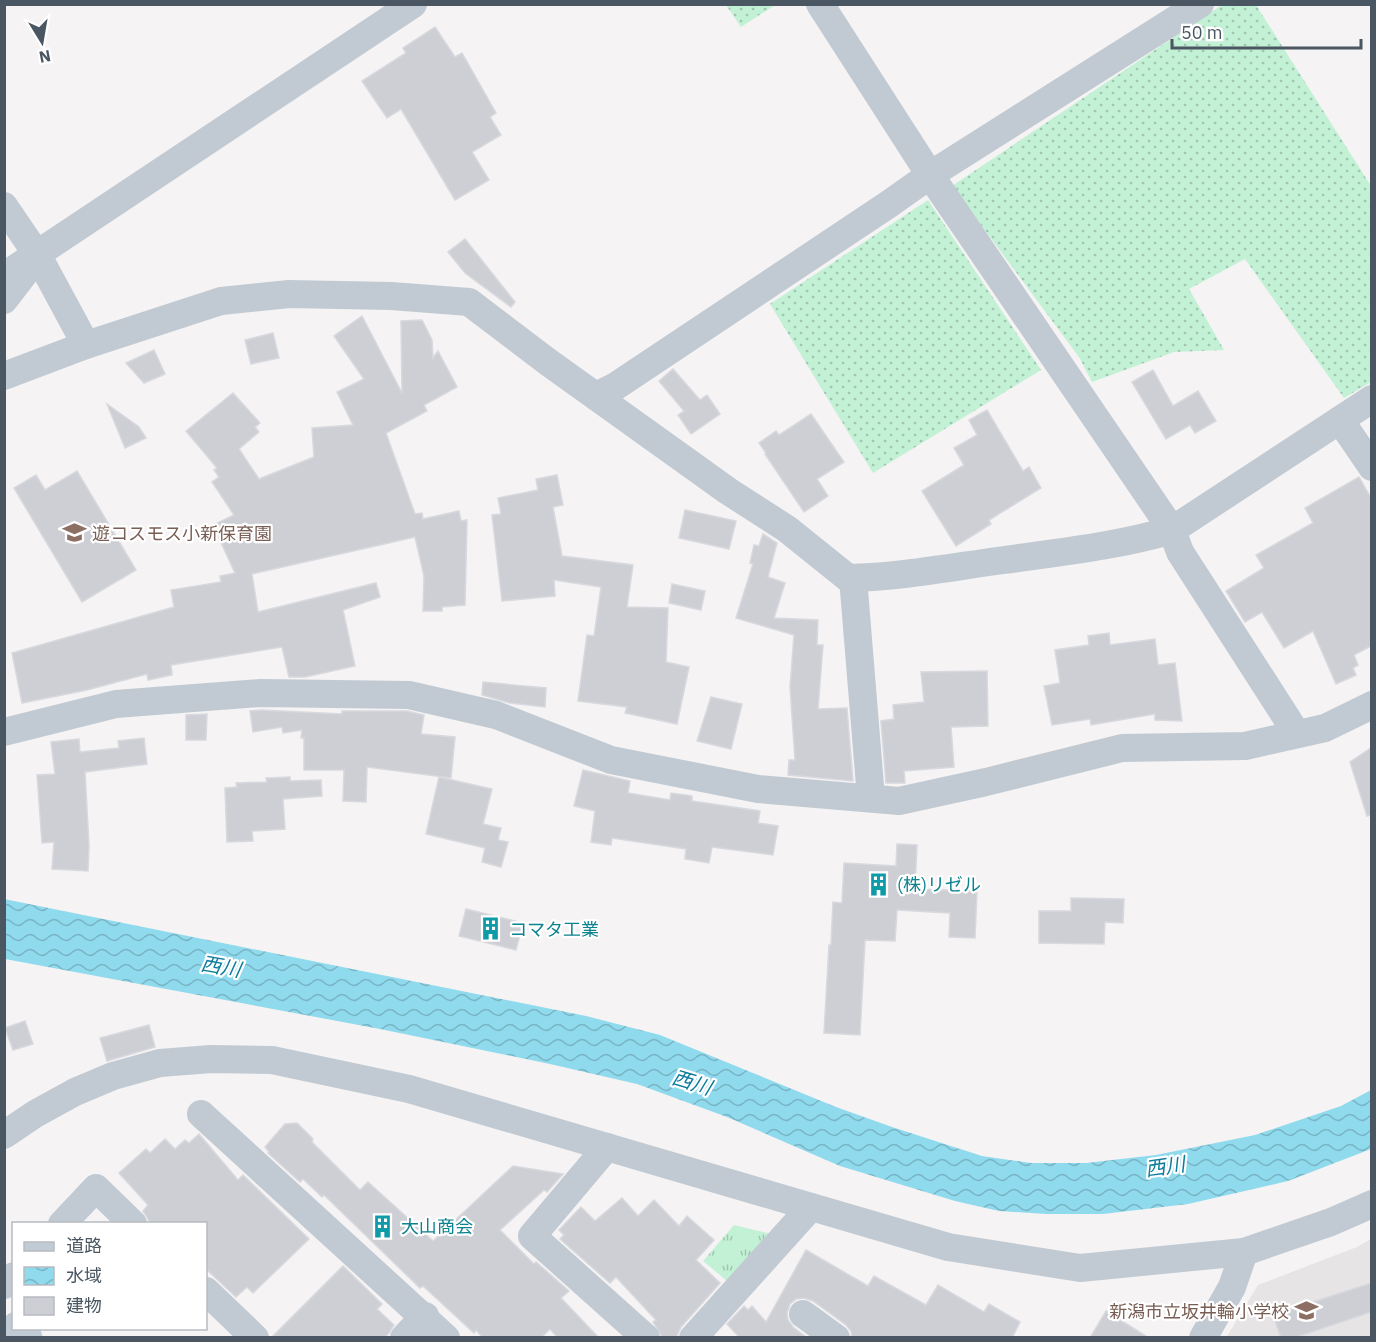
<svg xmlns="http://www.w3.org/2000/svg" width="1376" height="1342" font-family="'IBM Plex Sans','Noto Sans JP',sans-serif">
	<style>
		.education { fill: #e6e4e5 }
		.grass { fill: url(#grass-dots) }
		.park { fill: url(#park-tufts) }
		.water { fill: url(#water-waves) }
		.building { fill: #cdcfd5; stroke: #d7d9de; stroke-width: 1.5 }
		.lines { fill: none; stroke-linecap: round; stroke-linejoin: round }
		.street { stroke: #c1cad2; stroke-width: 28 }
		.secondary { stroke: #c1cbd6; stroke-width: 33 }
		.labels { text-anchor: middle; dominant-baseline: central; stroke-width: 4.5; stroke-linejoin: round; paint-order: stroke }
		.education-label { font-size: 18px; fill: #785e54; stroke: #fff; text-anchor: start }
		.culture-label { font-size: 18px; fill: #0d838f; stroke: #fff; text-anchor: start }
		.water-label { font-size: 20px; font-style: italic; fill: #0c7c9b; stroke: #fff }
	</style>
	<defs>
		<pattern id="grass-dots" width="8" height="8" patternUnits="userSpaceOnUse" patternTransform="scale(1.5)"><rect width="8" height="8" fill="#c3f1d5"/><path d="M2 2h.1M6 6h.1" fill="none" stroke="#a0c6b0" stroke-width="1.8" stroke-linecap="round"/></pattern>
		<pattern id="park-tufts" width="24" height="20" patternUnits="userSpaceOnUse" patternTransform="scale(1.5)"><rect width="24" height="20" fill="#c3f1d5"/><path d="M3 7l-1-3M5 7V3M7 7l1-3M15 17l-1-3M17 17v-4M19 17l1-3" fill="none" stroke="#a0c6b0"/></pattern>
		<pattern id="water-waves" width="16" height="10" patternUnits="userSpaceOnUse" patternTransform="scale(1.5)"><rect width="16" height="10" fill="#90daee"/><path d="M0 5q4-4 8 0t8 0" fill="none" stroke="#78b4c4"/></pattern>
	</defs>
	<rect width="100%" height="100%" fill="#f5f3f3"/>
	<path class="education" d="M1371,1239V1337L1226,1338L1258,1285L1357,1247Z"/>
	<g class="grass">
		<path d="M726,5H775L741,27Z"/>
		<path d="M1222,5H1256L1371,186V382L1344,398L1245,259L1189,289L1224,350L1174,352L1092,382L1079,357L952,186Z"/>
		<path d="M928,200L1041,370L873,473L770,304Z"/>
	</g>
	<path class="park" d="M734,1225L776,1235L732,1285L703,1261Z"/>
	<path class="water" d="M4,899L586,1016L660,1035L836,1107L892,1127L982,1156L1031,1163H1086L1156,1155L1255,1135L1341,1106L1371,1090V1149L1288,1181L1188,1204L1103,1214H1046L999,1211L955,1201L840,1166L727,1117L637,1084L550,1064L380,1029L5,959Z"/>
	<g class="building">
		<path d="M435,27L455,57L462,53L496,113L490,117L501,135L472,152L489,180L455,200L401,109L387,118L362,81L406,53L403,48Z"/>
		<path d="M465,239L515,302L511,307L465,273L448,252Z"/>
		<path d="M362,316L402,393L401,321L422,320L432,340L433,358L438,351L457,387L424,405L427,411L386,433L415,514L422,513L423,519L459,511L461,521L467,520L465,605L442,607V611H423L424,576L415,537L252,574L258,612L376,583L380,597L343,610L355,666L305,677H289L282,647L171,665L172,675L148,680L147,674L87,690L22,703L12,653L174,607L171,590L221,582L220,576L235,573L213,525L234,515L212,482L219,477L214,470L217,468L186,431L233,393L260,423L255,427L259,432L239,449L259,479L314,457L312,428L353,425L337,392L364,379L334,336Z"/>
		<path d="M273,333L279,358L251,364L245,340Z"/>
		<path d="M154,350L165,374L144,383L126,363Z"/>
		<path d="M673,369L700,400L707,395L720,414L691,434L678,415L684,411L659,381Z"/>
		<path d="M1153,370L1173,406L1198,391L1216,421L1195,433L1190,425L1166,439L1132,382Z"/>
		<path d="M107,404L139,427L146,438L125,448Z"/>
		<path d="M987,410L1023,471L1029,467L1041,488L989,520L991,524L956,546L922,491L964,465L954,448L977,435L969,420Z"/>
		<path d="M811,414L844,462L817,479L828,496L804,512L765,454L766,453L759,443L776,431L779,435Z"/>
		<path d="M77,471L136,570L82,602L14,488L36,475L45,490Z"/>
		<path d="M557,475L563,505L553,507L562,556L633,565L627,607L668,608L666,662L689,667L677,724L625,713L627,707L578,701L587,635L594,636L601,587L554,580L555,596L502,601L492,515L501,514L498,498L538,490L536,479Z"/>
		<path d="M1359,477L1371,498V646L1354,655L1358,665L1353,668L1356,675L1336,684L1313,631L1284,648L1262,612L1245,622L1226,591L1264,568L1256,555L1313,523L1305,508Z"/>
		<path d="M685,510L736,521L729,549L679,538Z"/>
		<path d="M763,534L777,543L768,577L785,583L774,618L818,620L817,645H823L818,709L847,708L853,781L788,775L789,760H795L790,687L794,635L736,618L753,564L750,563L754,545L759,546Z"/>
		<path d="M672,584L705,591L701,610L669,603Z"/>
		<path d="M1109,633L1110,645L1155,639L1158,665L1175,663L1182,721L1155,720V714L1091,725L1090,719L1052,725L1044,686L1060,683L1055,650L1089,645L1088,636Z"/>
		<path d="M987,671L988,726L951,727L954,767L904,771L905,783H886L881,721L894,719L893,705L924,702L921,672Z"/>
		<path d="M483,682L546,688L545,707L510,703L482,695Z"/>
		<path d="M711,697L742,704L731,749L697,741Z"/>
		<path d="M261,710L342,714V711H407L424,715L421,734L455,737L451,778L367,767L366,802L343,801L344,770H304V738H301L302,730L283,733L282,727L253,732L250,711Z"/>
		<path d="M207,714L206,740H186V715Z"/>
		<path d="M144,738L147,764L85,772L89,845L88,871L52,869L54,842L42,843L37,775L55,774L51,742L79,739L80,752L119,748L118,741Z"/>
		<path d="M1371,748V815L1367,816L1350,762Z"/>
		<path d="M583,770L630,781L628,793L670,800L671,793L692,796V801L760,811L758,823L778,826L773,855L712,847L709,863L685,859L686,849L612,838L611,845L591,842L595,811L574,806Z"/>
		<path d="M290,777V781L321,780L322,796L283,799L285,829L252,831L253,841L227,842L225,788L237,787L236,783L267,782L266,778Z"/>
		<path d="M439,777L492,789L483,824L501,828L498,840L508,842L501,867L482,862L485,848L426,834Z"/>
		<path d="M897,844L917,845L915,889L977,891L975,938L949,937L950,913L897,910L895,941L865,940L860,1035L824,1033L829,945H831L833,902L842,903L844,863L896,866Z"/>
		<path d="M1071,898L1124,899L1123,923L1105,922L1104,944L1039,943V911H1071Z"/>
		<path d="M466,909L523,923L516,950L459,936Z"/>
		<path d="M25,1021L33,1044L13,1050L5,1028Z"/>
		<path d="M149,1025L155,1047L107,1061L100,1038Z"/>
		<path d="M297,1123L313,1139L312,1142L360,1190L368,1182L433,1241L513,1166L563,1174L547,1192L544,1190L500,1230L534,1264L536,1262L569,1291L561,1298L599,1338H558L550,1329L541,1338H483L476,1330L474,1333L423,1286L420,1288L324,1195L322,1197L303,1179L300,1182L268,1153L269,1152L265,1147L285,1124Z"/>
		<path d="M199,1134L238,1180L243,1175L309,1239L253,1293L247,1287L236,1297L206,1269V1224H151L143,1211L148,1205L119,1173L146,1149L150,1153L165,1139L175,1149L185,1140L189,1143Z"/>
		<path d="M622,1198L638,1216L654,1200L679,1226L687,1216L714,1240L696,1260L720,1283L681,1327L676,1338H663L653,1322L656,1320L616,1277L610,1283L560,1239L564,1235L559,1230L581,1207L595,1221Z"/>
		<path d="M806,1250L868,1286L874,1276L926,1305L938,1285L984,1312L989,1304L1020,1322L1012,1338H852L851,1331L846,1325L813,1301L804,1298L796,1299L790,1304L787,1313L788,1320L793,1327L807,1338H740L727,1324L744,1306L748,1310L752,1306L766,1322Z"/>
		<path d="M343,1266L382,1304L377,1309L394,1325L389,1333L384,1338H271Z"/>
		<path d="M1371,1283V1312L1294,1338H1281L1273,1315Z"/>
		<path d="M1106,1311L1149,1338H1090Z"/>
	</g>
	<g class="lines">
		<g class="street">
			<path d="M820,4L930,175L1172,530L1180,552L1297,734"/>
			<path d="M4,206L38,256L86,345"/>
			<path d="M4,276L413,4"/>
			<path d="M4,300L31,265"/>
			<path d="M4,376L86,345L221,301L289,294L391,296L469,302L548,362L728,491L787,529L848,578C901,577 952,567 1004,560C1060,552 1118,546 1172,530L1372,399"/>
			<path d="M596,396L616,386L889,204L930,175L1200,4"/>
			<path d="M1340,420L1372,467"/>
			<path d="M853,578L871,798"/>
			<path d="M4,732L116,704L260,693L409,695L496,715L611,760L758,789L899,801L986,782L1122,748L1245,746L1325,728L1372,705"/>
			<path d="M201,1114L446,1338"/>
			<path d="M4,1135L35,1114L75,1092L113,1076L160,1063L211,1059L272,1060L409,1089L948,1247L1080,1268L1244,1252L1331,1222L1372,1204"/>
			<path d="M607,1147L532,1236L646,1338"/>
			<path d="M62,1224L96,1188L133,1224"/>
			<path d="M4,1285L14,1276"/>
			<path d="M206,1291L255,1338"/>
			<path d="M803,1314L836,1338"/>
			<path d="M404,1338L425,1316"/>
			<path d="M693,1338L811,1207"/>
			<path d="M1203,1338L1232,1287L1244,1252"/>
		</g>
		<path class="secondary" d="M17,1328L26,1338"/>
	</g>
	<defs>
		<symbol id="school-bare" viewBox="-9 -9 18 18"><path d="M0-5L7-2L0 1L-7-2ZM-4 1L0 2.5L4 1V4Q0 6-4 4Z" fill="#8d6e63" stroke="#fff" stroke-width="2.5" paint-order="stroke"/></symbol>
		<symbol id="building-bare" viewBox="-9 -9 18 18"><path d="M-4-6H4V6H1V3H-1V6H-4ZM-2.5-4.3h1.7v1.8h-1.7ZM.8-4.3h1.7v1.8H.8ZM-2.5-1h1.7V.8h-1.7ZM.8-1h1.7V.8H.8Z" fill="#0f9aa8" stroke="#fff" stroke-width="2.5" paint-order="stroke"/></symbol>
	</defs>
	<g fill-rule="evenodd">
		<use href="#school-bare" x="58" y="516" width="33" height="33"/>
		<use href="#building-bare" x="862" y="868" width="33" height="33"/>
		<use href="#building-bare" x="474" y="912" width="33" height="33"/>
		<use href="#building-bare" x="366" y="1210" width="33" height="33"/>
		<use href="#school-bare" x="1290" y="1294" width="33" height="33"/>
	</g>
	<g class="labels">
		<g class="education-label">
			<text x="92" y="533">遊コスモス小新保育園</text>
			<text x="1289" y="1311" text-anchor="end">新潟市立坂井輪小学校</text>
		</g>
		<g class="culture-label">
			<text x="897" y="884">(株)リゼル</text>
			<text x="509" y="929">コマタ工業</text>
			<text x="401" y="1226">大山商会</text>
		</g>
		<g class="water-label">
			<text transform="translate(221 966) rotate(10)">西川</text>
			<text transform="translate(692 1082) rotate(17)">西川</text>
			<text transform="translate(1165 1166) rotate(-8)">西川</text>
		</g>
	</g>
	<rect width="1376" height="1342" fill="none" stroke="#4a5661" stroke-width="12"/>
	<rect x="12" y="1222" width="195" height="108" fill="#ffffff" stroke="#b7bbc0" stroke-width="1.5"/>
	<rect x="24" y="1242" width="30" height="9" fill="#c1cbd6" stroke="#b7bbc0" stroke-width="1.5"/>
	<text x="66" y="1252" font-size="18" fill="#4a5661">道路</text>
	<rect x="24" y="1267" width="30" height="18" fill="url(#water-waves)" stroke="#b7bbc0" stroke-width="1.5"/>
	<text x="66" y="1282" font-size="18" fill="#4a5661">水域</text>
	<rect x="24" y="1297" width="30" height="18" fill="#cdcfd5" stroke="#b7bbc0" stroke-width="1.5"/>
	<text x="66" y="1312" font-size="18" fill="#4a5661">建物</text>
	<g transform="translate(42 42) rotate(169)" stroke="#ffffff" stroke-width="4.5" paint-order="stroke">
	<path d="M0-4.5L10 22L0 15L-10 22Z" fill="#4a5661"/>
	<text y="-9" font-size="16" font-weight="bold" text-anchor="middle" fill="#4a5661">N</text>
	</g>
	<path d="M1172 39v9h189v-9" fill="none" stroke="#4a5661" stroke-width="3"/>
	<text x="1181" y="39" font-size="18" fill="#4a5661" stroke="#ffffff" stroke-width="4.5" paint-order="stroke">50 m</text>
</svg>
